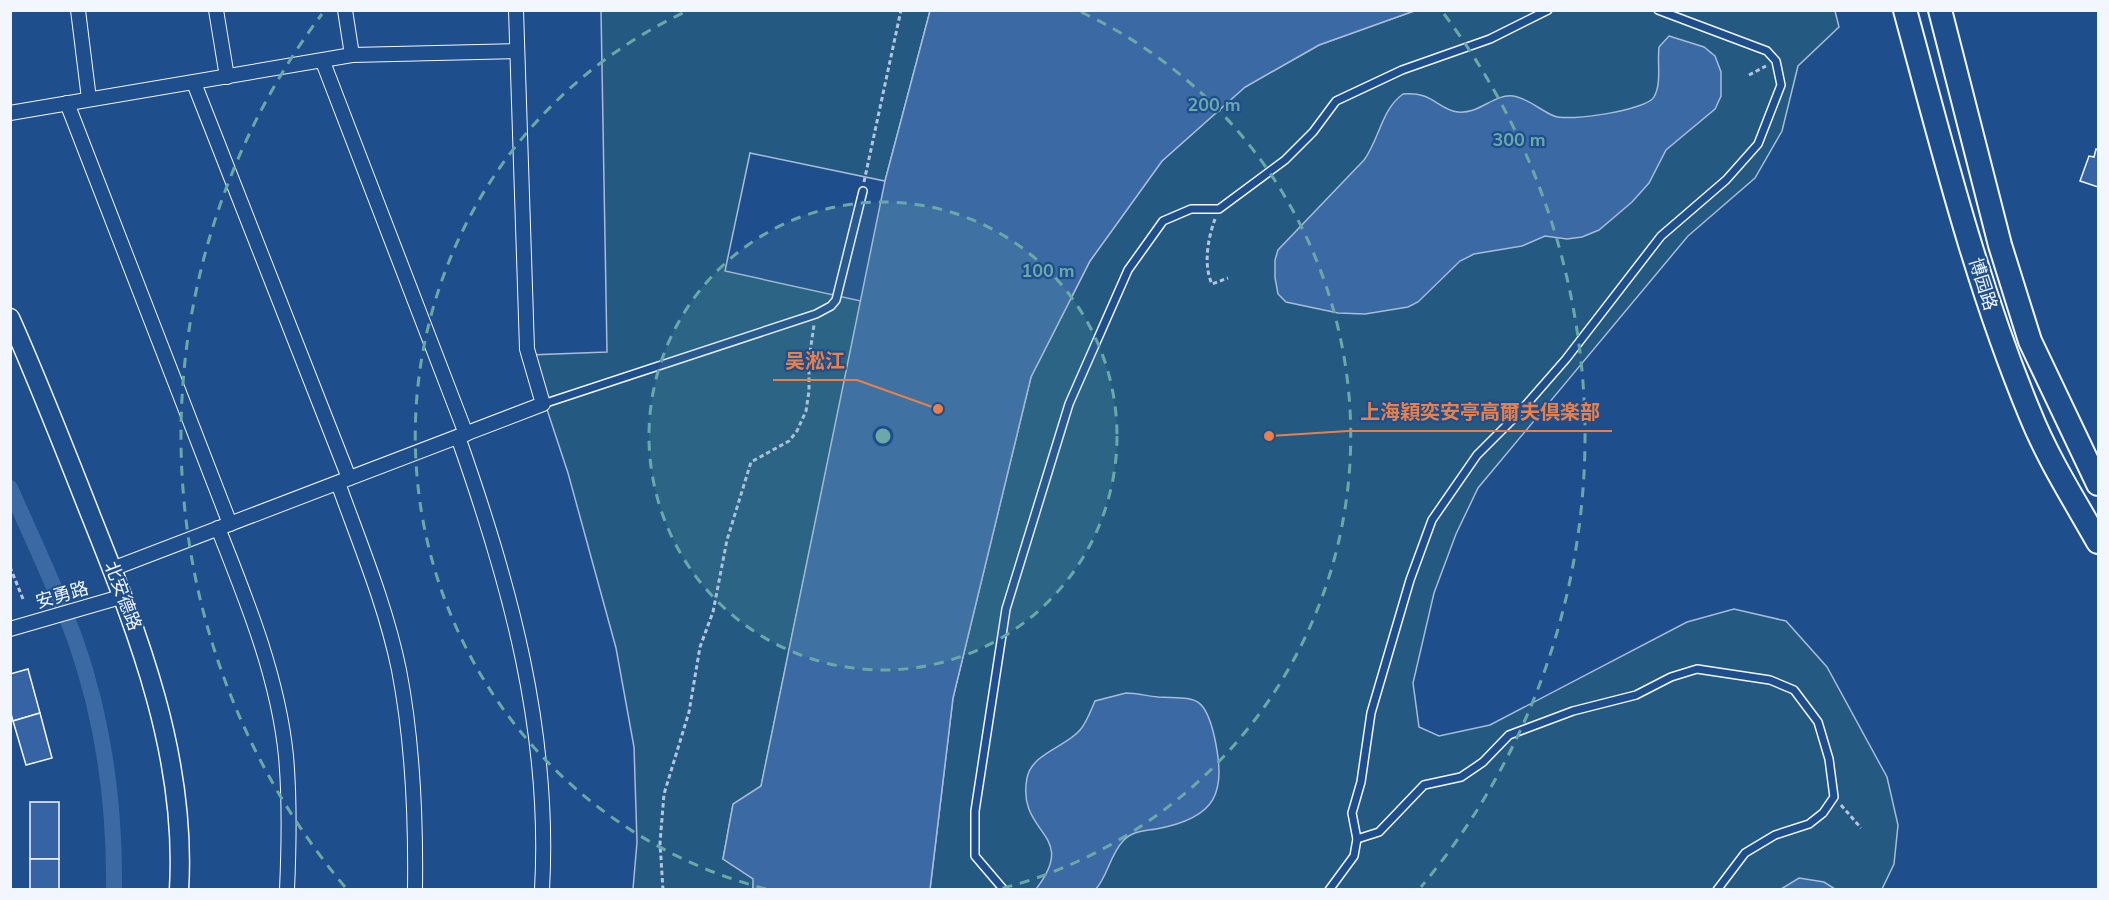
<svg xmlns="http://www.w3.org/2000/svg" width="2109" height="900" font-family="'Nunito Sans','Noto Sans SC',sans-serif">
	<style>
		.green { fill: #245a82; stroke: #a8bbd7; stroke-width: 1.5 }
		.water { fill: #3b69a3; stroke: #a8bbd7; stroke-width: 1.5 }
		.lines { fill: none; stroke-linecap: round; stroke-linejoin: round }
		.canal { stroke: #3b69a3; stroke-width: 16 }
		.building { fill: #3563a3; stroke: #f2f6ff; stroke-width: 1.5 }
		.service-casing { stroke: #f2f6ff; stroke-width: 10 }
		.minor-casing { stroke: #f2f6ff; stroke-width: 16 }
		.tertiary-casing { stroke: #f2f6ff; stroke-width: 21 }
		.primary-casing { stroke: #f2f6ff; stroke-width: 26 }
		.path { stroke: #b3c4dc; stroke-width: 3; stroke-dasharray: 4.5 3; stroke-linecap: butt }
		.service { stroke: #1f4e8c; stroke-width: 7 }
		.minor { stroke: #1f4e8c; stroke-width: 14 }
		.tertiary { stroke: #1f4e8c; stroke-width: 18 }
		.primary { stroke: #1f4e8c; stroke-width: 22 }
		.ring { fill: none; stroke: #6aa9a8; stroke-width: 3; stroke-dasharray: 10 8 }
		.labels { text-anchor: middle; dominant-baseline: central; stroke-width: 4.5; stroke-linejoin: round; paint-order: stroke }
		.street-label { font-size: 18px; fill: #f2f6ff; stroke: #1f4e8c }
		.centre { fill: #6aa9a8; stroke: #1f4e8c; stroke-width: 3 }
		.ring-label { font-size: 18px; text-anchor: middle; font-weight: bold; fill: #6aa9a8; stroke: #1f4e8c; stroke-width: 4.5; stroke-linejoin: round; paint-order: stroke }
		.leader { fill: none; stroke: #ea8049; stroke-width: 2 }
		.callout-dot { fill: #ea8049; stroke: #1f4e8c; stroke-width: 2 }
		.callout-label { font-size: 20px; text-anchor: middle; font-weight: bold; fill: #ea8049; stroke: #1f4e8c; stroke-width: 4.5; stroke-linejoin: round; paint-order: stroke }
	</style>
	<rect width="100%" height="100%" fill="#1f4e8c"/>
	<g class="green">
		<path d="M601,11H930L885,181L750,153L725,271L861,301L761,787L733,805L723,859L754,879L753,889H633L637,842L634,747L616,648L568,473L529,355L607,352Z"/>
		<path d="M1414,11H1835L1839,27L1798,66L1782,131L1755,178L1688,236L1478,488L1456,534L1434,593L1413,683L1419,727L1439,736L1490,725L1687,622L1734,609L1786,621L1827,667L1887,777L1898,825L1894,864L1882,889L930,890L953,698L1031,377L1090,261L1162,161L1245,87L1319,45Z"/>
	</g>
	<g class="water">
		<path d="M930,11H1414L1319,45L1245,87L1162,161L1090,261L1031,377L953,698L930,889H753V879L723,859L733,804L761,786L885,181Z"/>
		<path d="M1669,36L1704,47L1715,56L1721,72V96L1715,109L1666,150L1649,183L1632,202L1599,230L1582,237L1567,239L1545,236L1522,246L1474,254L1460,261L1418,302L1408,307L1365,314L1338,313L1286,302L1278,294L1275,278V260L1278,250L1364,160C1380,138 1381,110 1403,94C1433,91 1438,110 1458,112C1480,114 1493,94 1513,96C1528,98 1541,111 1554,116C1569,122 1647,110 1654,97C1662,83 1657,62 1659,47Z"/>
		<path d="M1126,693C1137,693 1147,696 1158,697C1194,699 1204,693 1214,735C1227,793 1217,818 1156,829C1144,831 1132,831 1123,841C1110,855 1108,875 1096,889H1036C1080,832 1016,836 1027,778C1032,753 1066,747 1080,730C1087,722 1091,710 1095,701Z"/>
		<path d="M1799,878L1824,882L1835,889H1781Z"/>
	</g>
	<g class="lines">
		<path class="canal" d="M10,488C32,538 56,588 75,639C103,718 115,805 114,890"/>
	</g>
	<g class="building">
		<path d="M2096,149L2098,150V187L2080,181L2089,156L2094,157Z"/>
		<path d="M28,669L40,713L13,721L10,710V674Z"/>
		<path d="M40,713L52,758L26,765L13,721Z"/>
		<rect x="30" y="802" width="29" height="57"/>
		<rect x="30" y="859" width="29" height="31"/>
	</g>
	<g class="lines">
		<defs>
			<g id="service">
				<path d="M543,404L816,314L831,306L836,300L863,191"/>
				<path d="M1357,839L1379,832L1424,785L1461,777L1483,762L1509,735L1573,711L1636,695L1671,677L1697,669L1770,680L1794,690L1818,722L1829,759L1834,797L1823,813L1809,824L1775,835L1745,853L1717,890"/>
				<path d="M1004,890L975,856V811L1006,609L1069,404L1128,270L1163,221L1191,209H1219L1285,160L1313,132L1336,101L1402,70L1490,39L1548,10"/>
				<path d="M1329,890L1354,856L1357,839L1352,813L1361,782L1371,713L1410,580L1432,520L1477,455L1518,414L1566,359L1661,236L1726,180L1758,144L1781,85L1776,61L1767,51L1658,10"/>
			</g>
			<g id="minor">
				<path d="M78,10L89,99"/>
				<path d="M216,10L227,77"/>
				<path d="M345,10L352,55"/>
				<path d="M323,62L466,434"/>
				<path d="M194,83L349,478"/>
				<path d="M67,103L230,524"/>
				<path d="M10,113L352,55L517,51"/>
				<path d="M458,437C510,584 551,732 542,890"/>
				<path d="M338,483C360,544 386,606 399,670C413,742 416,816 415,890"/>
				<path d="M218,528C247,601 278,677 286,756C290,801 289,845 287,890"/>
				<path d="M112,569L543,404L527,349L516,10"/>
				<path d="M10,629L124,596"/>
			</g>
			<path id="tertiary" d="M10,318C39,383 65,450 91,516C139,636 187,758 179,890"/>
			<g id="primary">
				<path d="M1905,10C1942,146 1976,284 2030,414C2048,459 2075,501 2098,542"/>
				<path d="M1940,10L2000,245L2030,341L2098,484"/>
			</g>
		</defs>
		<use href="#service" class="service-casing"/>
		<use href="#minor" class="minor-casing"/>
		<use href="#tertiary" class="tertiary-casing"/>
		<use href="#primary" class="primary-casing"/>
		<g class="path">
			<path d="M1749,75L1766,66"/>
			<path d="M864,182L901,10"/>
			<path d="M1215,219C1208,238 1203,265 1212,284L1228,278"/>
			<path d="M10,567L23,599"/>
			<path d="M1841,805L1861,828"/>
			<path d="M663,890L660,843L664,794L689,712L700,647L713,612L727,540L751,462L789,441L797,431L806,411L809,391V359L814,325"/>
		</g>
		<use href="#service" class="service"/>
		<use href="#minor" class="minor"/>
		<use href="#tertiary" class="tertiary"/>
		<use href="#primary" class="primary"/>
	</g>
	<circle cx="883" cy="436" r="234" fill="#6aa9a8" fill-opacity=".12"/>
	<g class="ring">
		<circle cx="883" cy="436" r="234"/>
		<path d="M766 889A468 468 0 0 1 685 12M1081 12A468 468 0 0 1 1000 889"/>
		<path d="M345 887A702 702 0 0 1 322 14M1444 14A702 702 0 0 1 1421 887"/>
	</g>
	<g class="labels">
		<g class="street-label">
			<text transform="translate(1983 284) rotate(72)">博园路</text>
			<text transform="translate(62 595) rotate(-16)">安勇路</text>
			<text transform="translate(123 596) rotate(69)">北安德路</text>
		</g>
	</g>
	<circle cx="883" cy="436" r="9" class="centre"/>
	<g class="ring-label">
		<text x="1214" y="111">200 m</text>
		<text x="1519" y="146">300 m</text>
		<text x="1048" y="277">100 m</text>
	</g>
	<path class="leader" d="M938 409L857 380H773M1269 436L1348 431H1612"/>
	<g class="callout-dot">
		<circle cx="938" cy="409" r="6"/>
		<circle cx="1269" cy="436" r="6"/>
	</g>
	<g class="callout-label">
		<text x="815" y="368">吴淞江</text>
		<text x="1480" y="419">上海穎奕安亭高爾夫倶楽部</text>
	</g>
	<rect width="2109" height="900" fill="none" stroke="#f2f6ff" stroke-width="24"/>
</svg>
